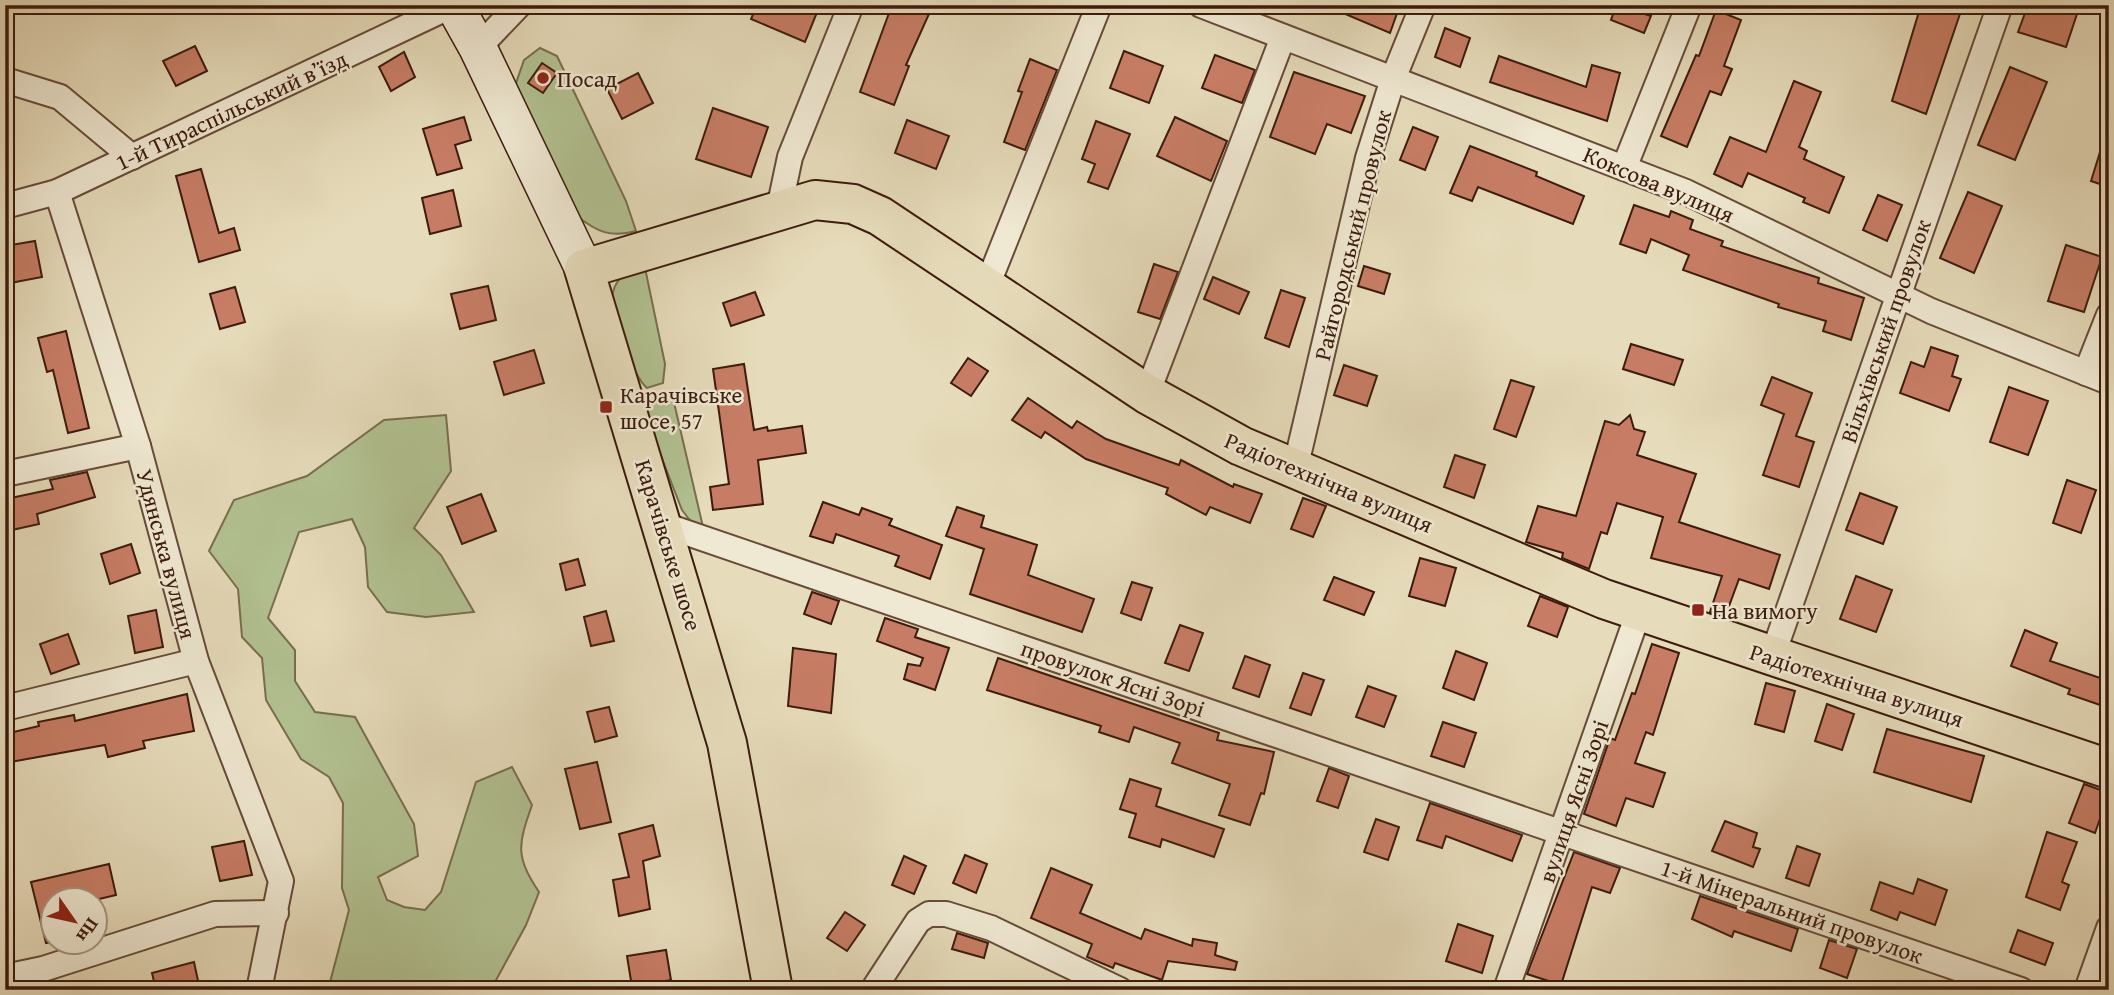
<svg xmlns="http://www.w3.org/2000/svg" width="2114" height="995" viewBox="0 0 2114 995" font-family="'Gentium Book Plus',serif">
  <rect width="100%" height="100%" fill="#e6dbba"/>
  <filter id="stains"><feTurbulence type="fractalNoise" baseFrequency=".00286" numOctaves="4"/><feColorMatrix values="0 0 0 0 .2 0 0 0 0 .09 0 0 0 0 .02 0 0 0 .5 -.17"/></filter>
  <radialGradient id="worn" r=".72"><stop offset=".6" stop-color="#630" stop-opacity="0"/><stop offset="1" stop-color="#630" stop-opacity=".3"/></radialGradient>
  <g fill="#b2c191" stroke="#786e4f" stroke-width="2">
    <path d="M540,48L557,56L626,201L636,231C611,238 597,232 577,216L515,86L524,60Z"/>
    <path d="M644,263L665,364L663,383L647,388C632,375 608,313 613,292C617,276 630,270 644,263Z"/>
    <path d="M672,394L703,527L692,523L682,510L644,412L650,401Z"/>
    <path d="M446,415L451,471L414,528L441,555L474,612L426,617L387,612L368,587L365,547L352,519L299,532L268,618L295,650V681L315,712L355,717L414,824L418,856L378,877L387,900L404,907L425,910L441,892L476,782L512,767L532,805C518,845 515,856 539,892L526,925L495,982L494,990H438L437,984L409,990H328L349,910L342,888L343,803L329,777L301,759L266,700L262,658L242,637L238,589L209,551L234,500L307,476L384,420Z"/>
  </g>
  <g fill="#c77d65" stroke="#3d1b0d" stroke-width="2">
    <path d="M757,5H820L805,42L751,19Z"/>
    <path d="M892,5H933L906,65L909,66L894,105L860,92Z"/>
    <path d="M1324,5H1400L1390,33Z"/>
    <path d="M1616,5L1651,16L1644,33L1611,20Z"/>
    <path d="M1921,5H1963L1926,114L1892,101Z"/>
    <path d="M2028,5H2080L2066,47L2018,32Z"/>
    <path d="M1716,10L1741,20L1724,66L1732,69L1721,95L1710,91L1687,147L1661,136L1696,55L1699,56Z"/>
    <path d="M1445,28L1470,38L1460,67L1435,57Z"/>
    <path d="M195,46L207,71L176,86L163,61Z"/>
    <path d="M1124,51L1163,66L1149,103L1110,88Z"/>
    <path d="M404,52L415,77L391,91L379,67Z"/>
    <path d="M1215,55L1255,70L1242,103L1202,88Z"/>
    <path d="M1499,56L1586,87L1592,65L1620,73L1607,121L1490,82Z"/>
    <path d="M1030,59L1057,70L1025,150L1004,142L1022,92L1018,91Z"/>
    <path d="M542,63L557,73L543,93L528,83Z"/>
    <path d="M2010,67L2047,82L2015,160L1978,145Z"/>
    <path d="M1294,72L1365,96L1351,133L1327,124L1315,154L1270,137Z"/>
    <path d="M638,73L653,103L622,119L607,89Z"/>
    <path d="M1794,81L1821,92L1799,147L1807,151L1804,159L1844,177L1829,213L1803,202L1805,198L1748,173L1742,187L1714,174L1730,137L1766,152Z"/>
    <path d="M713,108L768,127L751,177L696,159Z"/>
    <path d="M464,117L471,140L455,145L462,168L437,175L423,129Z"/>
    <path d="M1175,117L1227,141L1211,181L1157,156Z"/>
    <path d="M907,120L949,136L936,169L895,153Z"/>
    <path d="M1096,121L1130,134L1108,189L1088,182L1095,164L1082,159Z"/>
    <path d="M1413,127L1438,137L1425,170L1400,160Z"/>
    <path d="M2105,136L2109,137V187L2091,181Z"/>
    <path d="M1470,146L1537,172L1536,176L1584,196L1573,224L1478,187L1472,201L1450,193Z"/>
    <path d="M201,169L219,233L234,228L240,250L199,262L176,176Z"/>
    <path d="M453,190L461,226L430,234L422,198Z"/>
    <path d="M1968,192L2002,206L1974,273L1940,258Z"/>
    <path d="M1878,195L1902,205L1887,241L1863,230Z"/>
    <path d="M1634,205L1669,217L1671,211L1693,220L1690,229L1723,241L1721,246L1819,278L1818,283L1864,298L1851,340L1823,331L1826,321L1778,307L1779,304L1683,270L1689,255L1651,239L1646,253L1620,244Z"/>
    <path d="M35,241L42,277L5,284V246Z"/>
    <path d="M2066,245L2102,257L2084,312L2048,301Z"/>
    <path d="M1154,264L1178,272L1160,319L1138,312Z"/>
    <path d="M1364,266L1390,274L1384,294L1358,286Z"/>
    <path d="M1213,277L1249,292L1239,314L1204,299Z"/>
    <path d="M488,286L496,320L460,329L451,294Z"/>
    <path d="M235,287L245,322L220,329L210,294Z"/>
    <path d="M1281,290L1305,298L1289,347L1265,338Z"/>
    <path d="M755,292L764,315L731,326L723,303Z"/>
    <path d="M66,331L89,428L68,433L53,370L47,372L38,338Z"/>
    <path d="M1631,344L1683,360L1674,385L1623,369Z"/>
    <path d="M1931,347L1958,356L1952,376L1961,379L1949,411L1900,393L1911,362L1924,367Z"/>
    <path d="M534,350L544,383L504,395L494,362Z"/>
    <path d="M968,358L988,371L971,396L951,383Z"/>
    <path d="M744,364L754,430L767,427L768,431L802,426L806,453L758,460L763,504L713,510L710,487L729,484L713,369Z"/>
    <path d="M1344,365L1377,376L1367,406L1334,395Z"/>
    <path d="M1772,377L1812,393L1796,436L1814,442L1799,487L1763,475L1784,414L1761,405Z"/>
    <path d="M1511,380L1534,387L1516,437L1494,429Z"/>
    <path d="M2009,387L2048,401L2028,455L1990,442Z"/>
    <path d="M1028,398L1072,428L1077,421L1106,439L1179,465L1181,460L1233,487L1234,484L1262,494L1250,523L1210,507L1206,515L1166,494L1168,488L1086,459L1045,432L1041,438L1012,420Z"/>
    <path d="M1630,415L1634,429L1645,432L1637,455L1696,474L1679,522L1780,555L1769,589L1739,579L1725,617L1710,612L1722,576L1651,558L1663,517L1617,503L1607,534L1601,532L1589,569L1562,558L1563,553L1526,542L1538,506L1576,516L1605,421L1619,425Z"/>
    <path d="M1455,455L1485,465L1474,498L1444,487Z"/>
    <path d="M87,472L95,497L37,514L39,524L12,530L6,499L53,489L50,480Z"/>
    <path d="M2067,480L2096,490L2081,533L2053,523Z"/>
    <path d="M1860,493L1897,507L1883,544L1846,530Z"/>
    <path d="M481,494L496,531L462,544L447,507Z"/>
    <path d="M1303,498L1326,506L1313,537L1291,529Z"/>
    <path d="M823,502L859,515L862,508L892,519L889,525L942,545L930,579L895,566L899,556L836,534L833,543L810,536Z"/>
    <path d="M957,507L984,516L981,527L1037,545L1028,575L1094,599L1082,632L970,594L984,549L946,536Z"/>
    <path d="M131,544L140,573L110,584L101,554Z"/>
    <path d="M1420,558L1456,568L1445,606L1409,596Z"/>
    <path d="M578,559L585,585L566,590L560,564Z"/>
    <path d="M1856,576L1892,590L1876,632L1840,619Z"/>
    <path d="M1334,577L1374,592L1364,615L1324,600Z"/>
    <path d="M1132,582L1152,588L1141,620L1121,613Z"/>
    <path d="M812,592L839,601L831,624L804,614Z"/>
    <path d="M1540,596L1568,607L1557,637L1528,626Z"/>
    <path d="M156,610L163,647L135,653L128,616Z"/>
    <path d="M606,611L614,641L591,646L584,617Z"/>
    <path d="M885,618L918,629L915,637L949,648L935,690L904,679L908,664L920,666L923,658L877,641Z"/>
    <path d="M1180,625L1203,633L1189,671L1165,663Z"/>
    <path d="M2025,630L2057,643L2050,661L2109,681V708L2068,694L2070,689L2011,666Z"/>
    <path d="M68,634L79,664L51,674L40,644Z"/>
    <path d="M1652,644L1679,653L1653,735L1646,732L1635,763L1665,773L1653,807L1626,798L1616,826L1584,814L1610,738L1615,740L1632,693L1635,694Z"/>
    <path d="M793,648L836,654L831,713L788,706Z"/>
    <path d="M1456,651L1487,663L1474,700L1443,688Z"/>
    <path d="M1245,656L1270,665L1259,697L1233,688Z"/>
    <path d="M998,658L1219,733L1217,740L1274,752L1264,794L1261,793L1250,825L1219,815L1230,784L1172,763L1180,743L1134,727L1129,742L1099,732L1101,726L987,690Z"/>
    <path d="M1303,673L1324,680L1311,715L1290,708Z"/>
    <path d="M1766,683L1795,691L1784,732L1755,724Z"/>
    <path d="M1368,686L1396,696L1384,727L1356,717Z"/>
    <path d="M187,694L194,731L143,741L145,748L108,757L105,745L5,763V734L39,726L38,722L74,715L75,721Z"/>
    <path d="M1827,704L1854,714L1842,750L1815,741Z"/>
    <path d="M609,707L617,736L595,742L587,712Z"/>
    <path d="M1443,722L1476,733L1464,767L1431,756Z"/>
    <path d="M1887,729L1984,756L1971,802L1874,772Z"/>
    <path d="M597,762L611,822L580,829L565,769Z"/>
    <path d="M1329,768L1349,776L1338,808L1317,801Z"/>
    <path d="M1130,779L1161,789L1156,806L1224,829L1214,857L1162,839L1160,847L1129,837L1136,814L1120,809Z"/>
    <path d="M2084,784L2109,793L2095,833L2069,823Z"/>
    <path d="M1430,803L1522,835L1512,861L1446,836L1442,848L1417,840Z"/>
    <path d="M1376,819L1399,827L1388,860L1364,852Z"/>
    <path d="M1725,821L1757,833L1753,847L1760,849L1753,867L1712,851Z"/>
    <path d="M653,825L660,856L643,861L650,909L619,916L613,880L629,877L619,834Z"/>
    <path d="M2047,832L2077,842L2062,882L2069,885L2060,910L2026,897Z"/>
    <path d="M244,841L252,875L220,881L212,847Z"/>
    <path d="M1797,846L1820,854L1809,886L1786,878Z"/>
    <path d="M1574,852L1620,868L1610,893L1592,887L1561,985L1527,974Z"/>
    <path d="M965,855L987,864L976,893L953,883Z"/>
    <path d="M904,856L926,866L914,894L892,885Z"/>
    <path d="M109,864L116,895L95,900H52V942L46,943L31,882Z"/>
    <path d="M1051,868L1092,885L1080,913L1141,939L1145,929L1192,946L1193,939L1217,943L1215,955L1237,962L1235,970L1168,961L1162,980L1115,963L1113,968L1087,957L1092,944L1031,918Z"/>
    <path d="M1918,879L1947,890L1935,925L1900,912L1897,920L1871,910L1880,882L1913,894Z"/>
    <path d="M1700,896L1798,929L1791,951L1734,931L1732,937L1692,919Z"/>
    <path d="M845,912L865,925L847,951L827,938Z"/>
    <path d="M1458,924L1493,936L1482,973L1446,961Z"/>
    <path d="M2018,930L2053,943L2045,965L2010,952Z"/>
    <path d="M957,933L988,943L984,958L952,949Z"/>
    <path d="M1829,940L1857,949L1847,978L1820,968Z"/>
    <path d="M666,950L671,980L632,987L627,956Z"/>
    <path d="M194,962L200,990H156L152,973Z"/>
  </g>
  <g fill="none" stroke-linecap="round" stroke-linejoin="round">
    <g stroke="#674b38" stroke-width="28">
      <g id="street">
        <path d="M1201,5L1686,192L1931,311L2109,382"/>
        <path d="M478,48L519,5"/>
        <path d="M5,80L60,97L132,157"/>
        <path d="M1624,168L1689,5"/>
        <path d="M57,192L138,446L196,661L281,881L259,990"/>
        <path d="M5,206L57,192L453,5"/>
        <path d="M779,209L790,157L851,5"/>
        <path d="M987,286L1099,5"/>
        <path d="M2086,373L2109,315"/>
        <path d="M1147,394L1283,37"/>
        <path d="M1295,469L1368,158L1393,79L1423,5"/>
        <path d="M5,474L138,446"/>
        <path d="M664,525L2021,990"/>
        <path d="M1772,657L2000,5"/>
        <path d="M5,708L196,661"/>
        <path d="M5,977L43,969L215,914L276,913"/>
        <path d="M873,990L918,921L929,914H946L991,928L1120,990"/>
        <path d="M1506,990L1639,611"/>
        <path d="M2087,990L2109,928"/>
      </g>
    </g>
    <g stroke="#3d1b0d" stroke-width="40">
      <path id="secondary" d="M454,5L478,48L584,269"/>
    </g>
    <g stroke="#3d1b0d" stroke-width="42">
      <path id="primary" d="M773,990L727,743L584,269L815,200L853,204L880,216L1147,394L1241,446L1604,599L2109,769"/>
    </g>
    <use href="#street" stroke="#efe8d2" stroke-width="24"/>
    <use href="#secondary" stroke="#efe8d2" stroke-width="37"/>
    <use href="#primary" stroke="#e6dbba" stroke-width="38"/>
  </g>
  <g fill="#8f2418" stroke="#efe8d2" stroke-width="2.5">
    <circle cx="543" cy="78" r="7"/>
    <rect x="599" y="400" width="14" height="14" rx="3.5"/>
    <rect x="1691" y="603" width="14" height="14" rx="3.5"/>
  </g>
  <g text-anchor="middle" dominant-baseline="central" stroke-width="5" stroke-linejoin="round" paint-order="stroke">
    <g font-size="23" fill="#3d1b0d" stroke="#efe8d2" text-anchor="start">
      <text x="557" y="78">Посад</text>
      <text x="620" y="394">Карачівське<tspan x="620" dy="26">шосе, 57</tspan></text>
      <text x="1712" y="610">На вимогу</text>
    </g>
    <g font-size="23" fill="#3d1b0d" stroke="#efe8d2">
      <text transform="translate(231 110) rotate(-25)">1-й Тираспільський в’їзд</text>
      <text transform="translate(1659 184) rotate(23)">Коксова вулиця</text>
      <text transform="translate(1352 235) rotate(-76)">Райгородський провулок</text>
      <text transform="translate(1885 331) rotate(-71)">Вільхівський провулок</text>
      <text transform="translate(1329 482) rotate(23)">Радіотехнічна вулиця</text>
      <text transform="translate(669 545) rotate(73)">Карачівське шосе</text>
      <text transform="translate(167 554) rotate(75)">Удянська вулиця</text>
      <text transform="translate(1113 678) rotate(19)">провулок Ясні Зорі</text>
      <text transform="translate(1857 685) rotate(18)">Радіотехнічна вулиця</text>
      <text transform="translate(1573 801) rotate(-71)">вулиця Ясні Зорі</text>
      <text transform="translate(1792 911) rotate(19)">1-й Мінеральний провулок</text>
    </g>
  </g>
  <rect width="2114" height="995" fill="none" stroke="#e6dbba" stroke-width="28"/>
  <rect x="7" y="7" width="2100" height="981" fill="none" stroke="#3d1b0d" stroke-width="3.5"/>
  <rect x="14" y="14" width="2086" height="967" fill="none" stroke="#3d1b0d" stroke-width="2"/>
  <g transform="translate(74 921) rotate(124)"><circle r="33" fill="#efe8d2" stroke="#a89683" stroke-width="2"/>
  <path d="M0-5L12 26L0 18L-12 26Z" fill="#8f2418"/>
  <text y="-10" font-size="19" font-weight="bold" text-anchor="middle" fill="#3d1b0d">Пн</text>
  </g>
  <rect width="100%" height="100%" filter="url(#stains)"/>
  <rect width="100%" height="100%" fill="url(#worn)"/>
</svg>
